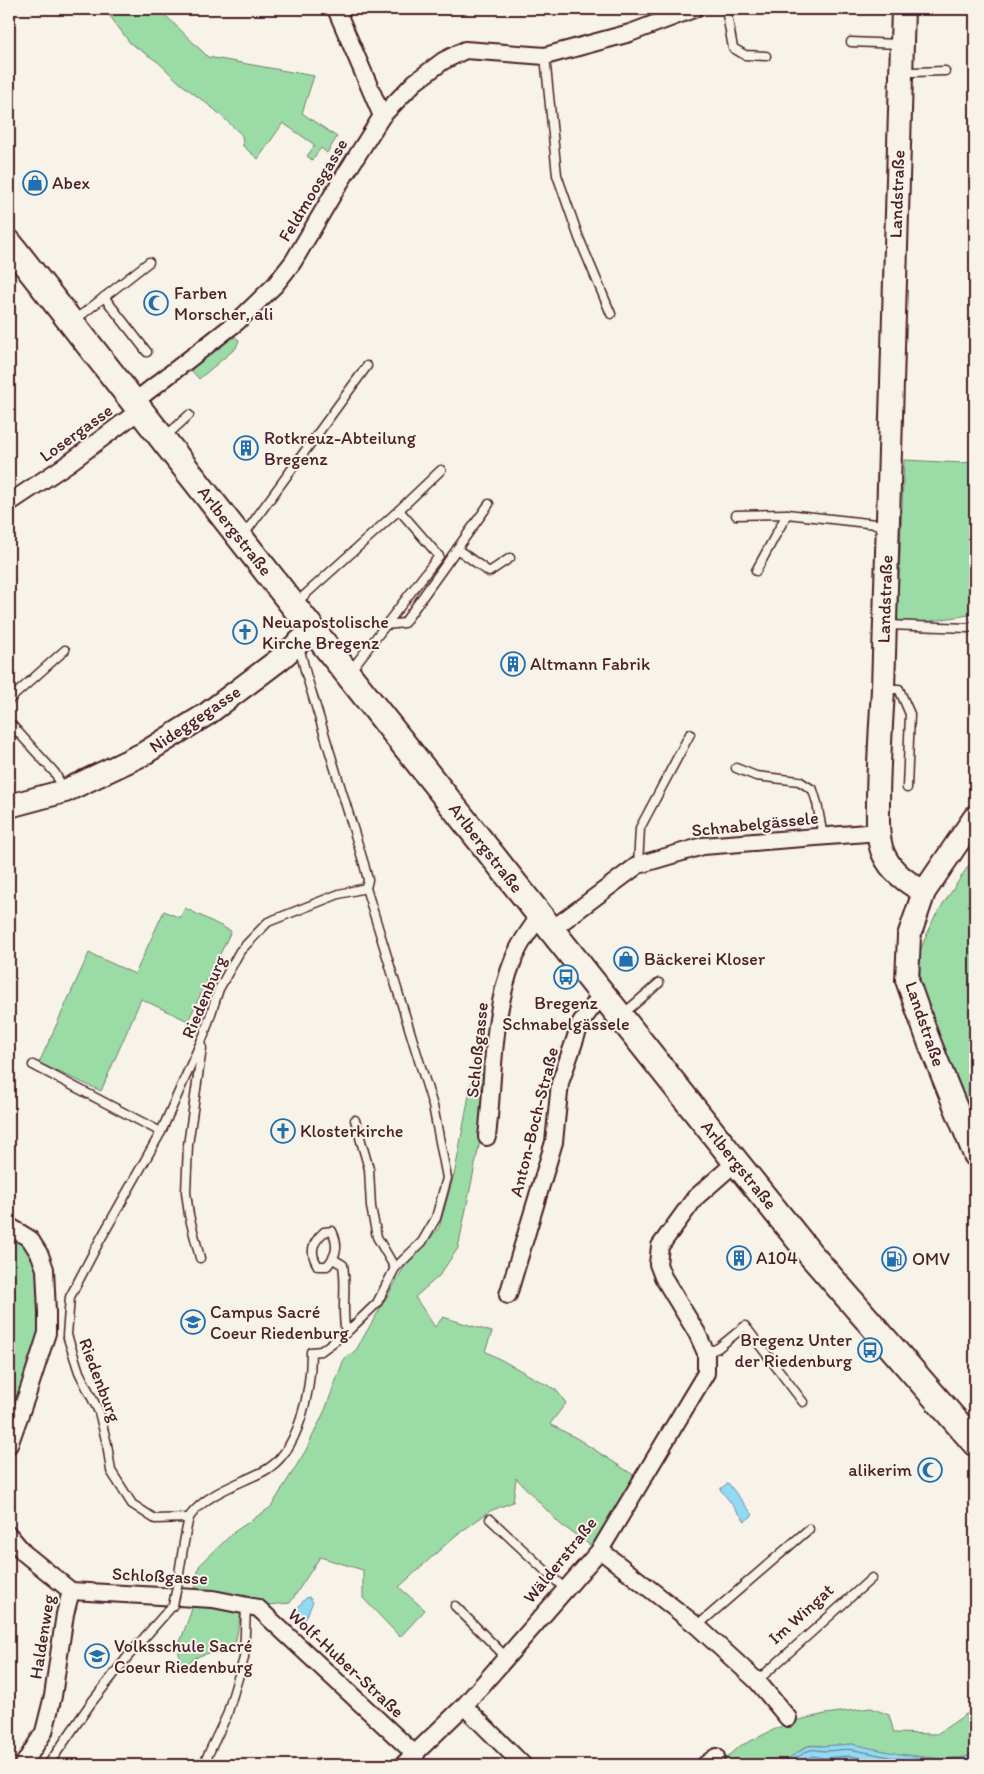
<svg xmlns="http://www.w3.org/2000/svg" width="984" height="1774" viewBox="0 0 984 1774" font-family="Itim,sans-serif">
  <rect width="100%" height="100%" fill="#f7f3e8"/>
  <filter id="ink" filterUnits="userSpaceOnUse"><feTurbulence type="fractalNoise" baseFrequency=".02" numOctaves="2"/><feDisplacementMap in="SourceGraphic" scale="10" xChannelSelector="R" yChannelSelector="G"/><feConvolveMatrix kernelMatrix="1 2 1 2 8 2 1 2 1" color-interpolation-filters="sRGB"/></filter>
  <g filter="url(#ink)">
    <g fill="#9bdca6" stroke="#727e68">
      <path d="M102,9H159L208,57L314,76L302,113L337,137L327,153L321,148L312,160L307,156L315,145L283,123L258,159L243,146L242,135L215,110L180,83L158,62L130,43L107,12Z"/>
      <path d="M235,337L239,340L236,348L199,379L191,370L228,339Z"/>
      <path d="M904,460L963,463L975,461V614L918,623L897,621Z"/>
      <path d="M975,856V1141L921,989L919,953L934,918Z"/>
      <path d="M185,908L231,931L188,1021L141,999L101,1091L39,1063L89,953L135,974L164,911L180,918Z"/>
      <path d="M474,1068L485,1076L482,1131L458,1248L439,1276L415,1297L435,1327L443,1317L492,1332L485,1351L556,1390L566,1403L550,1424L578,1439L635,1476L593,1547L560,1524L516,1478L513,1502L490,1511L455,1536L399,1587L425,1610L400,1637L363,1598V1570L320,1557L290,1603L268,1605L244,1595L235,1645L199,1656L179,1668V1645L191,1612L199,1566L234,1532L271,1507L306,1450L325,1410L344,1359L356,1350L403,1269L439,1228L455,1171Z"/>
      <path d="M9,1230L12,1232L37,1258L43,1331L21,1403L9,1398Z"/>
      <path d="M871,1708L889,1715L894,1733L937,1734L975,1708V1753L967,1757L942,1759L898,1754L852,1744L824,1746L814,1745L807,1746L779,1765H718L738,1747L790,1722L825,1714Z"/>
    </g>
    <g fill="#91daf3" stroke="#758fa3">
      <path d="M728,1483L753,1515L745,1521L720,1489Z"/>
      <path d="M309,1597L313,1602L304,1622L293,1618V1613L306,1598Z"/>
      <path d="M852,1744C880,1750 951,1768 975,1753V1765H779L808,1746H824Z"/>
    </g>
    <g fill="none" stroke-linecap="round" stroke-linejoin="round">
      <g stroke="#666a7b" stroke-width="1">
        <path d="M788,1765C794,1760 802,1753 810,1750C815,1749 821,1751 826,1751C835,1751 844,1748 853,1750C887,1755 942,1773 975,1759"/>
        <path d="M798,1765L812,1756L824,1758L850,1756L896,1765"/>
      </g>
      <g stroke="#4a1f2b" stroke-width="11">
        <g id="lane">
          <path d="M726,9L733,48L745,55L766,56"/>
          <path d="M851,42L899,44"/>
          <path d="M545,56L557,175L579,238L611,314"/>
          <path d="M903,70L913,72L945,71"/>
          <path d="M104,297L147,352"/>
          <path d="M75,320L149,262"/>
          <path d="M165,437L189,415"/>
          <path d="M736,515L787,514L885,525"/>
          <path d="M243,536L367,366"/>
          <path d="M457,549L489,572L510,558"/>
          <path d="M756,571L787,514"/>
          <path d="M297,602L399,510L441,470"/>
          <path d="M386,625L404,623L489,504"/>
          <path d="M888,625L968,628L975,625"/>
          <path d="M351,670L439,556L399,510"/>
          <path d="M884,689H899L910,714L907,788"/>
          <path d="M9,700L65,650"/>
          <path d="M9,722L55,773L64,790"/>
          <path d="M736,768L756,776L799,781L813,790L817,803L823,837"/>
          <path d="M638,865L640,828L690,734"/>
          <path d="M622,1015L659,983"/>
          <path d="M33,1065L161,1132"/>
          <path d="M355,1120L369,1169L371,1207L377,1237L395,1268"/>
          <path d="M332,1231C339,1245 337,1255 327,1266H318C309,1252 312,1243 324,1232Z"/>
          <path d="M200,1258L189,1215L186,1192L188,1145L202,1048"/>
          <path d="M333,1259L343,1265C347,1289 341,1310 346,1333"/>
          <path d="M706,1353L718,1348L745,1326L803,1402"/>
          <path d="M189,1518L155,1519L132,1504L111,1471L107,1444L99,1412L79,1372L67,1335L70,1297L100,1240L161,1132L204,1035L219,989L240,951L268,922L339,894L366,888"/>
          <path d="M490,1519L565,1589"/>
          <path d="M177,1587C179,1575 186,1523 190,1516C207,1493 239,1484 264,1471C300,1452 311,1389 311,1352L321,1351L346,1333L377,1303L395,1268L422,1242L436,1218L447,1178L433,1106L366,888L368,880L364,864L306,674L299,646"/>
          <path d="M455,1606L506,1657"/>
          <path d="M697,1626L809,1529"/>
          <path d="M757,1681L872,1578"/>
          <path d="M206,1759L227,1715L244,1658L246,1606"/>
          <path d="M48,1765L91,1703L129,1655L173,1605"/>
        </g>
      </g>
      <g stroke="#4a1f2b" stroke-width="20">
        <g id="street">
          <path d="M336,9L382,116"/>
          <path d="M134,402L237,322L275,285L293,262L336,189L382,116L415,82L443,61L465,50L545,56L630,33L694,9"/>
          <path d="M9,503L69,463L140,410"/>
          <path d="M551,930L638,865L703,846L879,832"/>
          <path d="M487,1137C494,1078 491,1014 514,958C520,943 530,929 540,916"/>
          <path d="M9,1226L30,1239L40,1255L45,1269L47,1312V1333L28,1392L9,1445"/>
          <path d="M508,1295L554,1142L560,1083L581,1022L602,994"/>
          <path d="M9,1535L24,1553L71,1591L65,1614L53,1696L44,1732L23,1765"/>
          <path d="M600,1550L697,1626L757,1681L788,1718"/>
          <path d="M71,1591L213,1599L258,1608L416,1755"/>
          <path d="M464,1706L523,1765"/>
          <path d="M403,1765L464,1706L600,1550L706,1373V1353L697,1333L663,1277L658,1264L660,1246L695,1198L736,1162"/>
          <path d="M705,1765L716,1757"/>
        </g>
      </g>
      <g stroke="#4a1f2b" stroke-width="26">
        <g id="secondary">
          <path d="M903,9L883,689C881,727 878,766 878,804C878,820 877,838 883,853C891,872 908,883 924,892"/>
          <path d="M9,806L65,791L143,754L207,714L280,659L313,630"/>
          <path d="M975,817L924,892L909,936L907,980L928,1039L975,1155"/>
        </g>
      </g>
      <g stroke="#4a1f2b" stroke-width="29">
        <path id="primary" d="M9,243L293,605L736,1162L811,1255L975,1443"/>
      </g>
      <use href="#lane" stroke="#f7f3e8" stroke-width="8"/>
      <use href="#street" stroke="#f7f3e8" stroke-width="16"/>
      <use href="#secondary" stroke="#f7f3e8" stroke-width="22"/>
      <use href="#primary" stroke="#f7f3e8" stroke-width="25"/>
      <g stroke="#4a1f2b" stroke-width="11" stroke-linecap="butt">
        <path id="lane-bridge" d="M173,1605L177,1587"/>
      </g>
      <use href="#lane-bridge" stroke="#f7f3e8" stroke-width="8"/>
    </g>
  </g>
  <defs>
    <g id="shop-ring" transform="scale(1.25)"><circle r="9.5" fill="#f7f3e8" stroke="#1f6fb2" stroke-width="1.5"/><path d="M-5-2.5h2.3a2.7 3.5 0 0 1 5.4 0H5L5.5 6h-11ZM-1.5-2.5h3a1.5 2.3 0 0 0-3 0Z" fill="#1f6fb2"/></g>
    <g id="mosque-ring" transform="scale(1.25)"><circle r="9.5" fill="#f7f3e8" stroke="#1f6fb2" stroke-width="1.5"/><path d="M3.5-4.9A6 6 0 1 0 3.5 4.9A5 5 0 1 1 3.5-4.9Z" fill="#1f6fb2"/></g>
    <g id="building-ring" transform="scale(1.25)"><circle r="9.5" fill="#f7f3e8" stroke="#1f6fb2" stroke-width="1.5"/><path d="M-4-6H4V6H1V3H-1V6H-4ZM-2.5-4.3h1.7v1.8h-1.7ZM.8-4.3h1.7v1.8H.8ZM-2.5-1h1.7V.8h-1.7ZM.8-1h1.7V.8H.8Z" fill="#1f6fb2"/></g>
    <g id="church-ring" transform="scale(1.25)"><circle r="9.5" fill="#f7f3e8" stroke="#1f6fb2" stroke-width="1.5"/><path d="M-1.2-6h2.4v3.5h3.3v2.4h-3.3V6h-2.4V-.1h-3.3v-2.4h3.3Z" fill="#1f6fb2"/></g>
    <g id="bus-ring" transform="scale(1.25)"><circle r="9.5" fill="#f7f3e8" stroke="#1f6fb2" stroke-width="1.5"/><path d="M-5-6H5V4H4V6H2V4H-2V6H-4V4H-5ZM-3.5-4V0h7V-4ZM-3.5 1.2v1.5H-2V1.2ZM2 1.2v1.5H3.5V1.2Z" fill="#1f6fb2"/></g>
    <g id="fuel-ring" transform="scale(1.25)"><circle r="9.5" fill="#f7f3e8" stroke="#1f6fb2" stroke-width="1.5"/><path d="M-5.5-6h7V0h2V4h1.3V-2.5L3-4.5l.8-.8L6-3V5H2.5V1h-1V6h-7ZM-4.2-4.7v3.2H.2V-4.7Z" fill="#1f6fb2"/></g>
    <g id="school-ring" transform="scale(1.25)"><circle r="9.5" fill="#f7f3e8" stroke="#1f6fb2" stroke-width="1.5"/><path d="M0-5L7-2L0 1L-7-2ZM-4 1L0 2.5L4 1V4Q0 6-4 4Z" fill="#1f6fb2"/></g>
  </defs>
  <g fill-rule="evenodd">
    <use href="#shop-ring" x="35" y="183"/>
    <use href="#mosque-ring" x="156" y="303"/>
    <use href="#building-ring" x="246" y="448"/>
    <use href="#church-ring" x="245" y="632"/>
    <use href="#building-ring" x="513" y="664"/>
    <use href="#shop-ring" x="626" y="959"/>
    <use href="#bus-ring" x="566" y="977"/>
    <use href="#church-ring" x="283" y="1131"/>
    <use href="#building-ring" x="739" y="1258"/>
    <use href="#fuel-ring" x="894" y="1259"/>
    <use href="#school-ring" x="193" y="1322"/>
    <use href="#bus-ring" x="870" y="1350"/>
    <use href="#mosque-ring" x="930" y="1470"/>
    <use href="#school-ring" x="97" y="1656"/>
  </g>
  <g text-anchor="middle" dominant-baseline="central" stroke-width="4" stroke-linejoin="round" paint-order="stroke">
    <g font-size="18" fill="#4a1f2b" stroke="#f7f3e8" text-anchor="start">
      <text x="52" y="183">Abex</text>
      <text x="174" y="293">Farben<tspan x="174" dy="21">Morscher, ali</tspan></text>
      <text x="264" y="438">Rotkreuz-Abteilung<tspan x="264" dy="21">Bregenz</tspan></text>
      <text x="262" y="622">Neuapostolische<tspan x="262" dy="21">Kirche Bregenz</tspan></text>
      <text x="530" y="664">Altmann Fabrik</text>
      <text x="644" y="959">Bäckerei Kloser</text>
      <text x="566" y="1003" text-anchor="middle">Bregenz<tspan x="566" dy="21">Schnabelgässele</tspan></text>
      <text x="300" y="1131">Klosterkirche</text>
      <text x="756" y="1258">A104</text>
      <text x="912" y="1259">OMV</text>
      <text x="210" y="1312">Campus Sacré<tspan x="210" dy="21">Coeur Riedenburg</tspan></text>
      <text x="852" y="1340" text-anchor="end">Bregenz Unter<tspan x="852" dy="21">der Riedenburg</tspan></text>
      <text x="912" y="1470" text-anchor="end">alikerim</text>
      <text x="114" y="1646">Volksschule Sacré<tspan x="114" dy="21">Coeur Riedenburg</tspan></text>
    </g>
    <g font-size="18" fill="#4a1f2b" stroke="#f7f3e8">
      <text transform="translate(313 190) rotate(-59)">Feldmoosgasse</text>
      <text transform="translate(897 194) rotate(-88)">Landstraße</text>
      <text transform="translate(76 433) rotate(-36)">Losergasse</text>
      <text transform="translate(235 531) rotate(52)">Arlbergstraße</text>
      <text transform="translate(885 599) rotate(-88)">Landstraße</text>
      <text transform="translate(195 719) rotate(-34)">Nideggegasse</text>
      <text transform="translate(755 824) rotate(-6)">Schnabelgässele</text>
      <text transform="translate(486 848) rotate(52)">Arlbergstraße</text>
      <text transform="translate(204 997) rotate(-67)">Riedenburg</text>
      <text transform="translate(925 1024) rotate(71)">Landstraße</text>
      <text transform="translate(477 1050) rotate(-84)">Schloßgasse</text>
      <text transform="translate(534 1122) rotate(-76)">Anton-Boch-Straße</text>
      <text transform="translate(739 1165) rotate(51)">Arlbergstraße</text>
      <text transform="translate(100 1380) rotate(69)">Riedenburg</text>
      <text transform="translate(560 1560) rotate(-51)">Wälderstraße</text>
      <text transform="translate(160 1576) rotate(3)">Schloßgasse</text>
      <text transform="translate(801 1614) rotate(-42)">Im Wingat</text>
      <text transform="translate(42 1637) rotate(-81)">Haldenweg</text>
      <text transform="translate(346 1663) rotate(43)">Wolf-Huber-Straße</text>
    </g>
  </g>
  <rect width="984" height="1774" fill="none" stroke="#f7f3e8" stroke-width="30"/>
  <rect x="15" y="15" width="954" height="1744" fill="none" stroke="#4a1f2b" stroke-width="2" filter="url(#ink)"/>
</svg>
